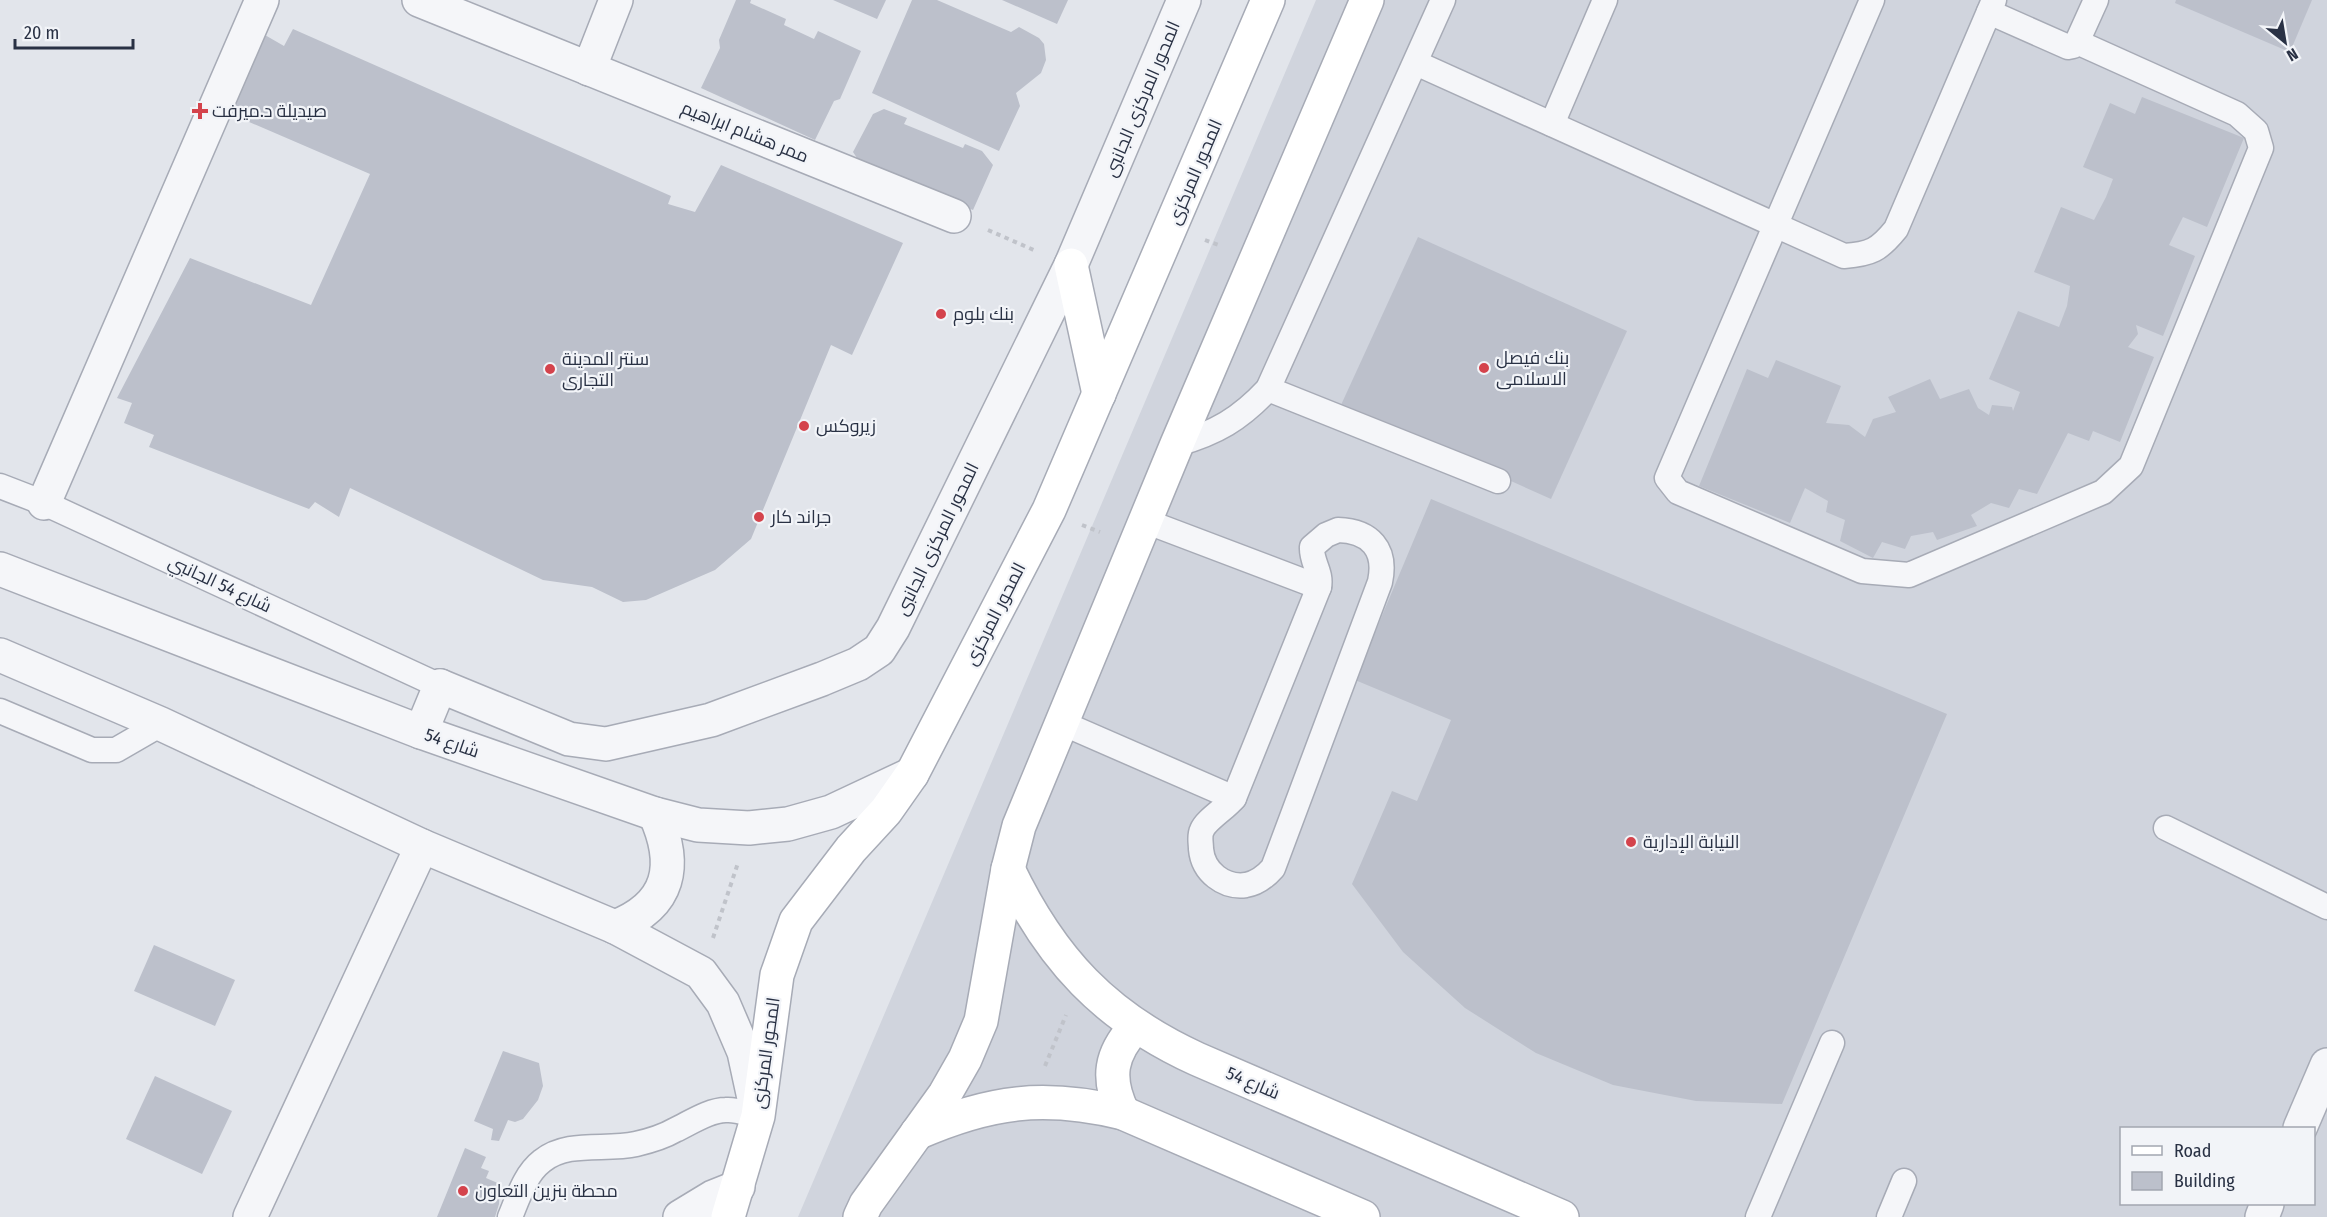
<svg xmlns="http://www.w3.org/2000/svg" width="2327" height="1217" viewBox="0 0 2327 1217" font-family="'Fira Sans Condensed',Cairo,sans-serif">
  <rect width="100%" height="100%" fill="#e2e5eb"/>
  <path fill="#d0d4dd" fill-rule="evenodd" d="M1316,0H2327V1217H798ZM2122,1128H2314V1204H2122Z"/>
  <g fill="#bcc0cb">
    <path d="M736,0H751L750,3L786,19L784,25L814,39L818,31L861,51L840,99L834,101L815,140L701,88L720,48L719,40Z"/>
    <path d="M833,0H886L877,19Z"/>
    <path d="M912,0H937L1011,32L1019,27L1039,38L1044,44L1046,60L1041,73L1016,93L1020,106L999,151L872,93Z"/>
    <path d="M1002,0H1068L1057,24Z"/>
    <path d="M2176,0H2312L2290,52L2175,3Z"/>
    <path d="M293,29L671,196L668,204L695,212L721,165L903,243L852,355L831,345L751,539L715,570L646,600L623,602L592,587L543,580L350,488L339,517L315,502L309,509L149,447L154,435L124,423L132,403L117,398L190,258L311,305L370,174L226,112L258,31L284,46Z"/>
    <path d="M2142,97L2244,138L2207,227L2183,217L2169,245L2195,256L2163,336L2136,325L2138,334L2128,347L2154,357L2120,442L2093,431L2089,441L2068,433L2037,494L2019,489L2009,508L1991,503L1971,515L1977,526L1937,540L1933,532L1911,536L1905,549L1882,542L1873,558L1840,541L1845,520L1826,512L1828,501L1805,488L1790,523L1699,486L1747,369L1768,378L1776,360L1841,386L1826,423L1849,425L1865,437L1873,419L1896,412L1888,397L1930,379L1940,399L1969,389L1978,408L1989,415L1992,405L2012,407L2013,411L2020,392L1989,379L2018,311L2059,327L2067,306L2070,286L2034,272L2061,207L2094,220L2106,197L2113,179L2083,167L2110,103L2135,114Z"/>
    <path d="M884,109L907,118L904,124L963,148L965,144L982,151L993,165L973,210L861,164L853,152L873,114Z"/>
    <path d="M1418,237L1627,331L1551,499L1341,405Z"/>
    <path d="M1431,499L1947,714L1782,1104L1696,1101L1613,1085L1536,1053L1465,1008L1403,952L1352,884L1392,791L1417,801L1451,720L1355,680Z"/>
    <path d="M154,945L235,980L215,1026L134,991Z"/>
    <path d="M503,1051L539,1063L543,1086L538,1100L523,1119L515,1122L508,1120L499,1141L491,1140L493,1129L474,1121Z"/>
    <path d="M155,1076L232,1111L202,1174L126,1139Z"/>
    <path d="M465,1148L486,1157L481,1168L489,1171L486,1178L500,1184L499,1204L495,1217H437Z"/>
  </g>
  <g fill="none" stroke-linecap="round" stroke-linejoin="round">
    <g stroke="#a7abb6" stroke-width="27">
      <g id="service">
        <path d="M1872,0L1667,478L1678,492L1862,571L1909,575L2103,492L2131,466L2261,148L2256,131L2237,114L2077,42"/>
        <path d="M1989,12L2068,47L2073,46L2077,42L2096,0"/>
        <path d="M1416,63L1844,256C1871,254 1879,250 1896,229L1994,0"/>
        <path d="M1552,124L1605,0"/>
        <path d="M1268,389L1498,481"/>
        <path d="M1177,444C1216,433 1240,419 1268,389L1443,0"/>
        <path d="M0,486L44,503L440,686"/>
        <path d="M1145,521L1319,587"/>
        <path d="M1338,530C1370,531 1387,549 1380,582L1273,868C1266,876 1258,883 1246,885C1224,888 1203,872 1201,849C1201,843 1199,836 1202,830C1206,820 1226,808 1234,798L1319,587C1322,572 1311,562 1312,547L1326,535Z"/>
        <path d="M0,711L92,750H116L161,724"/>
        <path d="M1062,723L1234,798"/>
        <path d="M2166,828L2327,907"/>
        <path d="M510,1217C518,1198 525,1174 542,1161C568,1140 605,1151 636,1144C649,1141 663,1137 675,1130C690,1123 709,1110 726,1110C736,1109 748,1114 758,1116"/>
        <path d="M1758,1217L1832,1043"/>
        <path d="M1889,1217L1904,1181"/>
      </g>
    </g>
    <g stroke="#a7abb6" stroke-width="36">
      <g id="minor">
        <path d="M419,0L954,216"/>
        <path d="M589,69L616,0"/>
        <path d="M44,503L262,0"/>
        <path d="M0,569L421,732L655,814L698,825L749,828L788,824L831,812L912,774"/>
        <path d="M0,655L161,724L422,846L615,927L701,973L723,1003L744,1052L757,1112"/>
        <path d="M421,732L440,686"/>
        <path d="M615,927C671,905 678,865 655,814"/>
        <path d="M2300,1128L2327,1065"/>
        <path d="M250,1217L422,846"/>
        <path d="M680,1217L713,1197L738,1187"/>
        <path d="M2262,1217L2267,1204"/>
      </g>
    </g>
    <g stroke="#a7abb6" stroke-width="36">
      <path id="tertiary" d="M440,686L569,739L606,744L711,720L822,679L858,664L879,650L893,628L1071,265L1184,0"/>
    </g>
    <g stroke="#a7abb6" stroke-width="36">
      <g id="secondary">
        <path d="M1071,265L1099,394"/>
        <path d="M1008,869C1051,959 1105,1017 1197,1059L1562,1217"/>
        <path d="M1123,1113C1106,1078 1110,1054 1136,1026"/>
        <path d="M917,1133C990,1101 1044,1094 1123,1113L1363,1217"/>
        <path d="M728,1217L758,1116L777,975L796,921L851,849L886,811L912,774L1049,510L1268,0"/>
        <path d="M860,1217L866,1204L945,1094L965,1059L981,1021L1008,869L1019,826L1177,444L1367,0"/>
      </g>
    </g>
    <g stroke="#c0c3ca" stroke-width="4" stroke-dasharray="4.5 4.5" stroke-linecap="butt">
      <path d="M988,230L1036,251"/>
      <path d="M1205,240L1221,246"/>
      <path d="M1082,525L1100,532"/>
      <path d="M713,938L738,863"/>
      <path d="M1045,1066L1066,1015"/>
    </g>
    <use href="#service" stroke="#f5f6f9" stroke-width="24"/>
    <use href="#minor" stroke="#f5f6f9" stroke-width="33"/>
    <use href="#tertiary" stroke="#f5f6f9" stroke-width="33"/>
    <use href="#secondary" stroke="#fff" stroke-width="33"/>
  </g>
  <g fill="#d4434c" stroke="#f2f4f8" stroke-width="2">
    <path d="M197 102h6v6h6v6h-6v6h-6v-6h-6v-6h6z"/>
    <circle cx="941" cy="314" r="6"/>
    <circle cx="1484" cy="368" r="6"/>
    <circle cx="550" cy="369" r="6"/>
    <circle cx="804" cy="426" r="6"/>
    <circle cx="759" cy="517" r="6"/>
    <circle cx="1631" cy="842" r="6"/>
    <circle cx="463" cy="1191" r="6"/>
  </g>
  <g text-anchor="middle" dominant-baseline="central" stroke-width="4.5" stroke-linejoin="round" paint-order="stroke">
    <g font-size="18" fill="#293144" stroke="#f2f4f8">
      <text transform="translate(1142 99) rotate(-67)">المحور المركزى الجانبى</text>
      <text transform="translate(745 132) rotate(22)">ممر هشام ابراهيم</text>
      <text transform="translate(1195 172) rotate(-67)">المحور المركزى</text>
      <text transform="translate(937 539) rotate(-64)">المحور المركزى الجانبى</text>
      <text transform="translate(220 584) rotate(25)">شارع 54 الجانبي</text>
      <text transform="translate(995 614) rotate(-63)">المحور المركزى</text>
      <text transform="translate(452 743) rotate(19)">شارع 54</text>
      <text transform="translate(766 1053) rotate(-82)">المحور المركزى</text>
      <text transform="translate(1253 1083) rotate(23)">شارع 54</text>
    </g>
    <g font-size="18" fill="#293144" stroke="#f2f4f8" text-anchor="start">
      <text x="212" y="111">صيديلة د.ميرفت</text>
      <text x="953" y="314">بنك بلوم</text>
      <text x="1496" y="358">بنك فيصل<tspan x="1496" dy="21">الاسلامى</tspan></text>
      <text x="562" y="359">سنتر المدينة<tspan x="562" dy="21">التجارى</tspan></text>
      <text x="816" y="426">زيروكس</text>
      <text x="771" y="517">جراند كار</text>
      <text x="1643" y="842">النيابة الإدارية</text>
      <text x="475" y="1191">محطة بنزين التعاون</text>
    </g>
  </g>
  <rect x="2120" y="1127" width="195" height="78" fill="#f2f4f8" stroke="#a2a6b0" stroke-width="1.5"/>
  <rect x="2132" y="1146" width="30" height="9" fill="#ffffff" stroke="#a2a6b0" stroke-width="1.5"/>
  <text x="2174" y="1157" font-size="18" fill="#293144">Road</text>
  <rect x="2132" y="1172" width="30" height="18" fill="#bcc0cb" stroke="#a2a6b0" stroke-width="1.5"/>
  <text x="2174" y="1187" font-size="18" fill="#293144">Building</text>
  <g transform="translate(2285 42) rotate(150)" stroke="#f2f4f8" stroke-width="4.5" paint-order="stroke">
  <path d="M0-4.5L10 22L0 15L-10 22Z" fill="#293144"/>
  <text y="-9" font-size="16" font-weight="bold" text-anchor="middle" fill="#293144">N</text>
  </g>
  <path d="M15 39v9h118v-9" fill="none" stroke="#293144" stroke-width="3"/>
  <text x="24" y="39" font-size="18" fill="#293144" stroke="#f2f4f8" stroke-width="4.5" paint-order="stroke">20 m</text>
</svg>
